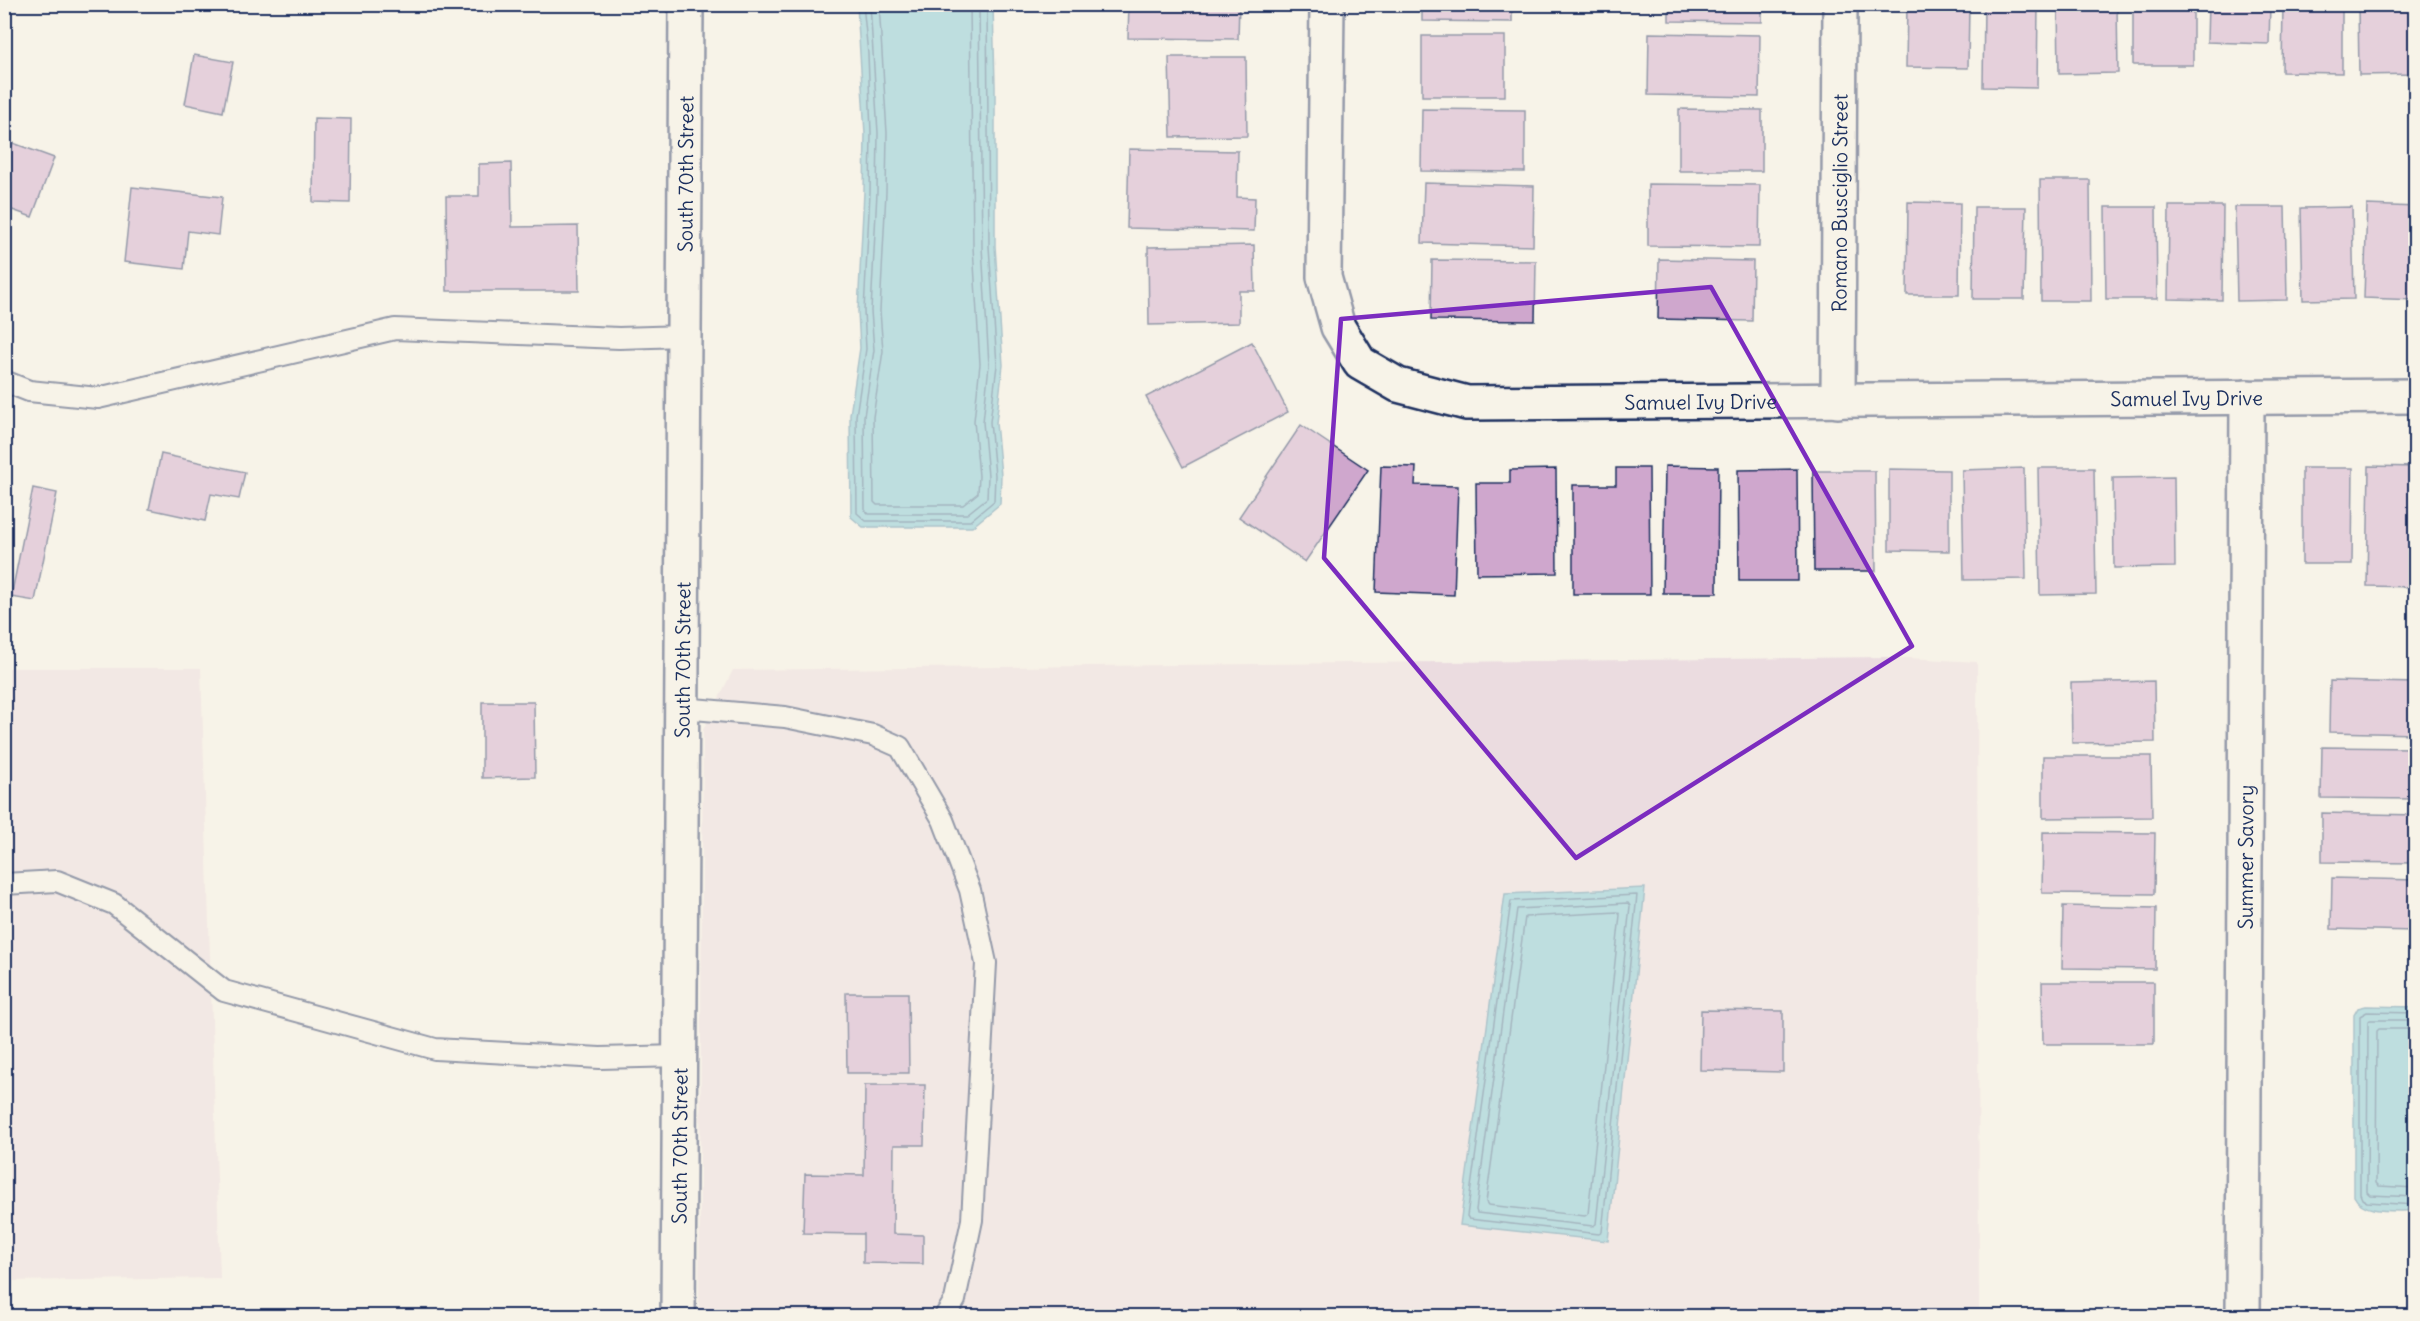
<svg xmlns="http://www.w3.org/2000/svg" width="2420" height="1321" viewBox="0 0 2420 1321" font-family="Delius,sans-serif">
  <rect width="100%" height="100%" fill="#f7f3e8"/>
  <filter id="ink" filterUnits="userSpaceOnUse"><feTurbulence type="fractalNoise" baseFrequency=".0167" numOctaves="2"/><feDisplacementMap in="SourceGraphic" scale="12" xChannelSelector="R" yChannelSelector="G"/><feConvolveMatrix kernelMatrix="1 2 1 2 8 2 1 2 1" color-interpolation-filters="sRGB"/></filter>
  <g filter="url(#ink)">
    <g fill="#ebdce0">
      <path d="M1891,657L1977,662L1979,1316H699L703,730L733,670Z"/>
      <path d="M4,668H201L220,1278L5,1281Z"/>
    </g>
    <g fill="#78c6d6" stroke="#538aa6" stroke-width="1.5">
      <path d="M857,5H993L995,86V246L1003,365L996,423L1001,475L1000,504L972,527H863L851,517L850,415L860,348L858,311L864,192L865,134Z"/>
      <path d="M1645,888L1608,1241L1460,1225L1505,894Z"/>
      <path d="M2366,1006L2415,1007V1211C2396,1210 2363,1215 2354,1196V1015L2358,1008Z"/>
    </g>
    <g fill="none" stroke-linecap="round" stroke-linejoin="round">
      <g stroke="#406b8e" stroke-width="1.5">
        <path d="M863,4L868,54L871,133L870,192L864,311L866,349L856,416L857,513L866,521H970L994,501L995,475L990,422L997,365L989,246L987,4"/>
        <path d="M870,4L878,133L877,192L871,311L874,350L864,416L865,510L869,514H967L987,498L988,476L983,422L989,365L982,247L979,4"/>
        <path d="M879,4L887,133L886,192L880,311L883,351L873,417L874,502L877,505H963L978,493L979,476L974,421L980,364L973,247L970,4"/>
        <path d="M1637,895L1602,1232L1599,1234L1469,1219L1467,1216L1511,901Z"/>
        <path d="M1628,903L1630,906L1596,1224L1593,1226L1477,1213L1476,1210L1517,909Z"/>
        <path d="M1618,912L1620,915L1588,1214L1585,1216L1488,1205L1486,1202L1525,917Z"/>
        <path d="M2416,1013L2367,1012L2360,1016V1194L2362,1199L2367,1202L2416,1205"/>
        <path d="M2416,1020H2370L2368,1022L2367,1192L2370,1195L2416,1197"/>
        <path d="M2416,1029H2379L2377,1031L2376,1183L2379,1186L2416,1188"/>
      </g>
    </g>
    <g fill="#cfa7cd" stroke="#1b2f5e" stroke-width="1.5">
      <path d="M1129,4H1239L1238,39L1128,38Z"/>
      <path d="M1422,4H1512V22L1422,21Z"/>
      <path d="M1669,4H1762V22L1669,21Z"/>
      <path d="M1907,4H1969L1968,68L1906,67Z"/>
      <path d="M1984,4H2038L2037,88L1983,87Z"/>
      <path d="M2058,4H2117L2118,73L2059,74Z"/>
      <rect x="2133" y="4" width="60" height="61"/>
      <path d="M2208,4H2270L2269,44L2207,42Z"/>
      <path d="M2283,4H2342V73L2282,72Z"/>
      <path d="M2358,4H2416V74L2359,75Z"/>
      <path d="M1649,33L1760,35L1759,97L1648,95Z"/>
      <rect x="1422" y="36" width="83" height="60"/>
      <path d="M194,55L233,62L223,112L185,104Z"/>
      <path d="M1169,57H1246L1247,136L1171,137Z"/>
      <path d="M1422,109L1525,110V172L1421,171Z"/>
      <path d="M1679,109L1762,110V171H1679Z"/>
      <path d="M314,118L351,119L350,203L313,202Z"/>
      <path d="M13,143L54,158L32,217L4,207V167Z"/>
      <path d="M1129,149L1238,151L1237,197L1255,198L1254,231L1127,228Z"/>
      <path d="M511,163L512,227L578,226L579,291H447L446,196H479V164Z"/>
      <path d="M2040,180H2090L2091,301H2041Z"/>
      <path d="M1424,183L1534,186L1533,246L1422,243Z"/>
      <path d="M1648,184L1760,185L1759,247L1648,246Z"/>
      <path d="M132,187L222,197L218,235L188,231L184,269L124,262Z"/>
      <path d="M1908,202L1960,203L1959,295H1907Z"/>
      <path d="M2367,205L2416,207V300L2364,298Z"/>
      <path d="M2169,206H2223L2222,300L2168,299Z"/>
      <path d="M1974,207H2026L2024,299H1973Z"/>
      <path d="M2105,207H2156L2157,299H2106Z"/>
      <path d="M2235,207H2285L2287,300L2237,301Z"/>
      <path d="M2352,207L2354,299L2303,300L2301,208Z"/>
      <path d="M1254,245L1255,291H1239V323L1149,325L1148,247Z"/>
      <path d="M1659,259L1753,261L1752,321L1658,319Z"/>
      <path d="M1432,260L1536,261L1535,321L1431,320Z"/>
      <path d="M1252,342L1288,412L1183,467L1146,397Z"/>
      <path d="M1301,425L1368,470L1305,562L1239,517Z"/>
      <path d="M161,454L245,472L239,499L211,494L205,521L149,509Z"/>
      <path d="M1381,466L1416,467L1415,485L1458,486L1454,595L1376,592Z"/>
      <path d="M1665,466L1718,467L1717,593H1663Z"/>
      <path d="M2369,466L2416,467V587L2367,586Z"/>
      <path d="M1616,468H1649L1650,594H1573V485H1616Z"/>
      <path d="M2024,468L2026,579L1964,580L1962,470Z"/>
      <path d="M2038,468H2094L2096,594L2040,595Z"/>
      <path d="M2302,468H2353L2352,564H2302Z"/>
      <path d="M1556,469L1557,573L1477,574L1476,483H1510V470Z"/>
      <path d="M1797,469L1798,581H1739L1738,470Z"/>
      <path d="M1889,469L1949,470V551L1889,550Z"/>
      <path d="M1813,471H1875L1876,571H1814Z"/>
      <path d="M2174,477L2175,567L2114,568L2113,478Z"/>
      <path d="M33,488L57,493L35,601L11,597Z"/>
      <path d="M2154,681L2155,742L2072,743L2071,683Z"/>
      <path d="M2330,681L2416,683V734L2329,732Z"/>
      <path d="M482,702H534L535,777L482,778Z"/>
      <path d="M2322,747L2416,748V799L2321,798Z"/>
      <path d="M2043,756H2151L2152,817L2043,818Z"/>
      <path d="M2322,813L2416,815V863L2322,862Z"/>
      <path d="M2043,832L2155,833L2154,894L2042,893Z"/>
      <path d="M2332,878L2416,880L2415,931L2331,929Z"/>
      <path d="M2063,906L2156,908L2155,969L2062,968Z"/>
      <path d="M2042,982H2154V1044H2043Z"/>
      <path d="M846,993H908L909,1073H847Z"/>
      <path d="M1701,1010L1783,1011V1072L1700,1070Z"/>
      <path d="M865,1085H925L924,1145H894L893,1234L923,1235V1264L863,1263V1234L803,1233L805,1174L864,1175Z"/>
    </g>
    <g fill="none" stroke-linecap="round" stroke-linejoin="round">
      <g stroke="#1b2f5e" stroke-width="24">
        <g id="service">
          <path d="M4,381L29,391L98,398L395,329L619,338L684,336"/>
          <path d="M682,708L785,717L873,735L900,747L943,820L970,890L986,963L972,1220L955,1300L945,1316"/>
          <path d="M4,884L57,881L114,904L224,991L435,1049L600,1058L680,1056"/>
        </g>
      </g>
      <g stroke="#1b2f5e" stroke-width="38">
        <g id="minor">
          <path id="s1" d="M1327,4L1324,277L1338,327L1360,363L1398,385L1467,403L2416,396"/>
          <path id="s2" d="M1838,401L1840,4"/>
          <path id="s3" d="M678,1316L686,4"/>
          <path id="s4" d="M2243,1316L2247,397"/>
        </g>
      </g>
      <use href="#service" stroke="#f7f3e8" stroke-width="20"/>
      <use href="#minor" stroke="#f7f3e8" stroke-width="33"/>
    </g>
  </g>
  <path d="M0 0H2420V1321H0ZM1711,287L1912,646L1576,858L1324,558L1341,319Z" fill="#f7f3e8" fill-opacity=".55" fill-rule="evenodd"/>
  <path fill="none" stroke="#7b2cbf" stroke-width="4.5" stroke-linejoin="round" d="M1711,287L1912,646L1576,858L1324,558L1341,319Z"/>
  <g text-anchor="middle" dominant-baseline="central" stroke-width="6" stroke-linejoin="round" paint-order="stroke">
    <g font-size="20" fill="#1b2f5e" stroke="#f7f3e8">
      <text stroke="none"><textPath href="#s3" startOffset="1142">South 70th Street</textPath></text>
      <text stroke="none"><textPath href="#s2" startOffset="198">Romano Busciglio Street</textPath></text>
      <text stroke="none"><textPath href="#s1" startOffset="1202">Samuel Ivy Drive</textPath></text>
      <text stroke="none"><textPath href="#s1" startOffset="716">Samuel Ivy Drive</textPath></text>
      <text stroke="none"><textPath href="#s3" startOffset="656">South 70th Street</textPath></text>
      <text stroke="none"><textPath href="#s4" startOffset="459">Summer Savory</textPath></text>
      <text stroke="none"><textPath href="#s3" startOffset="170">South 70th Street</textPath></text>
    </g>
  </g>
  <rect width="2420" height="1321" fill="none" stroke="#f7f3e8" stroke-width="24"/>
  <rect x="12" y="12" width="2396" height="1297" fill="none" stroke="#1b2f5e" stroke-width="2" filter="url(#ink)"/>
</svg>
